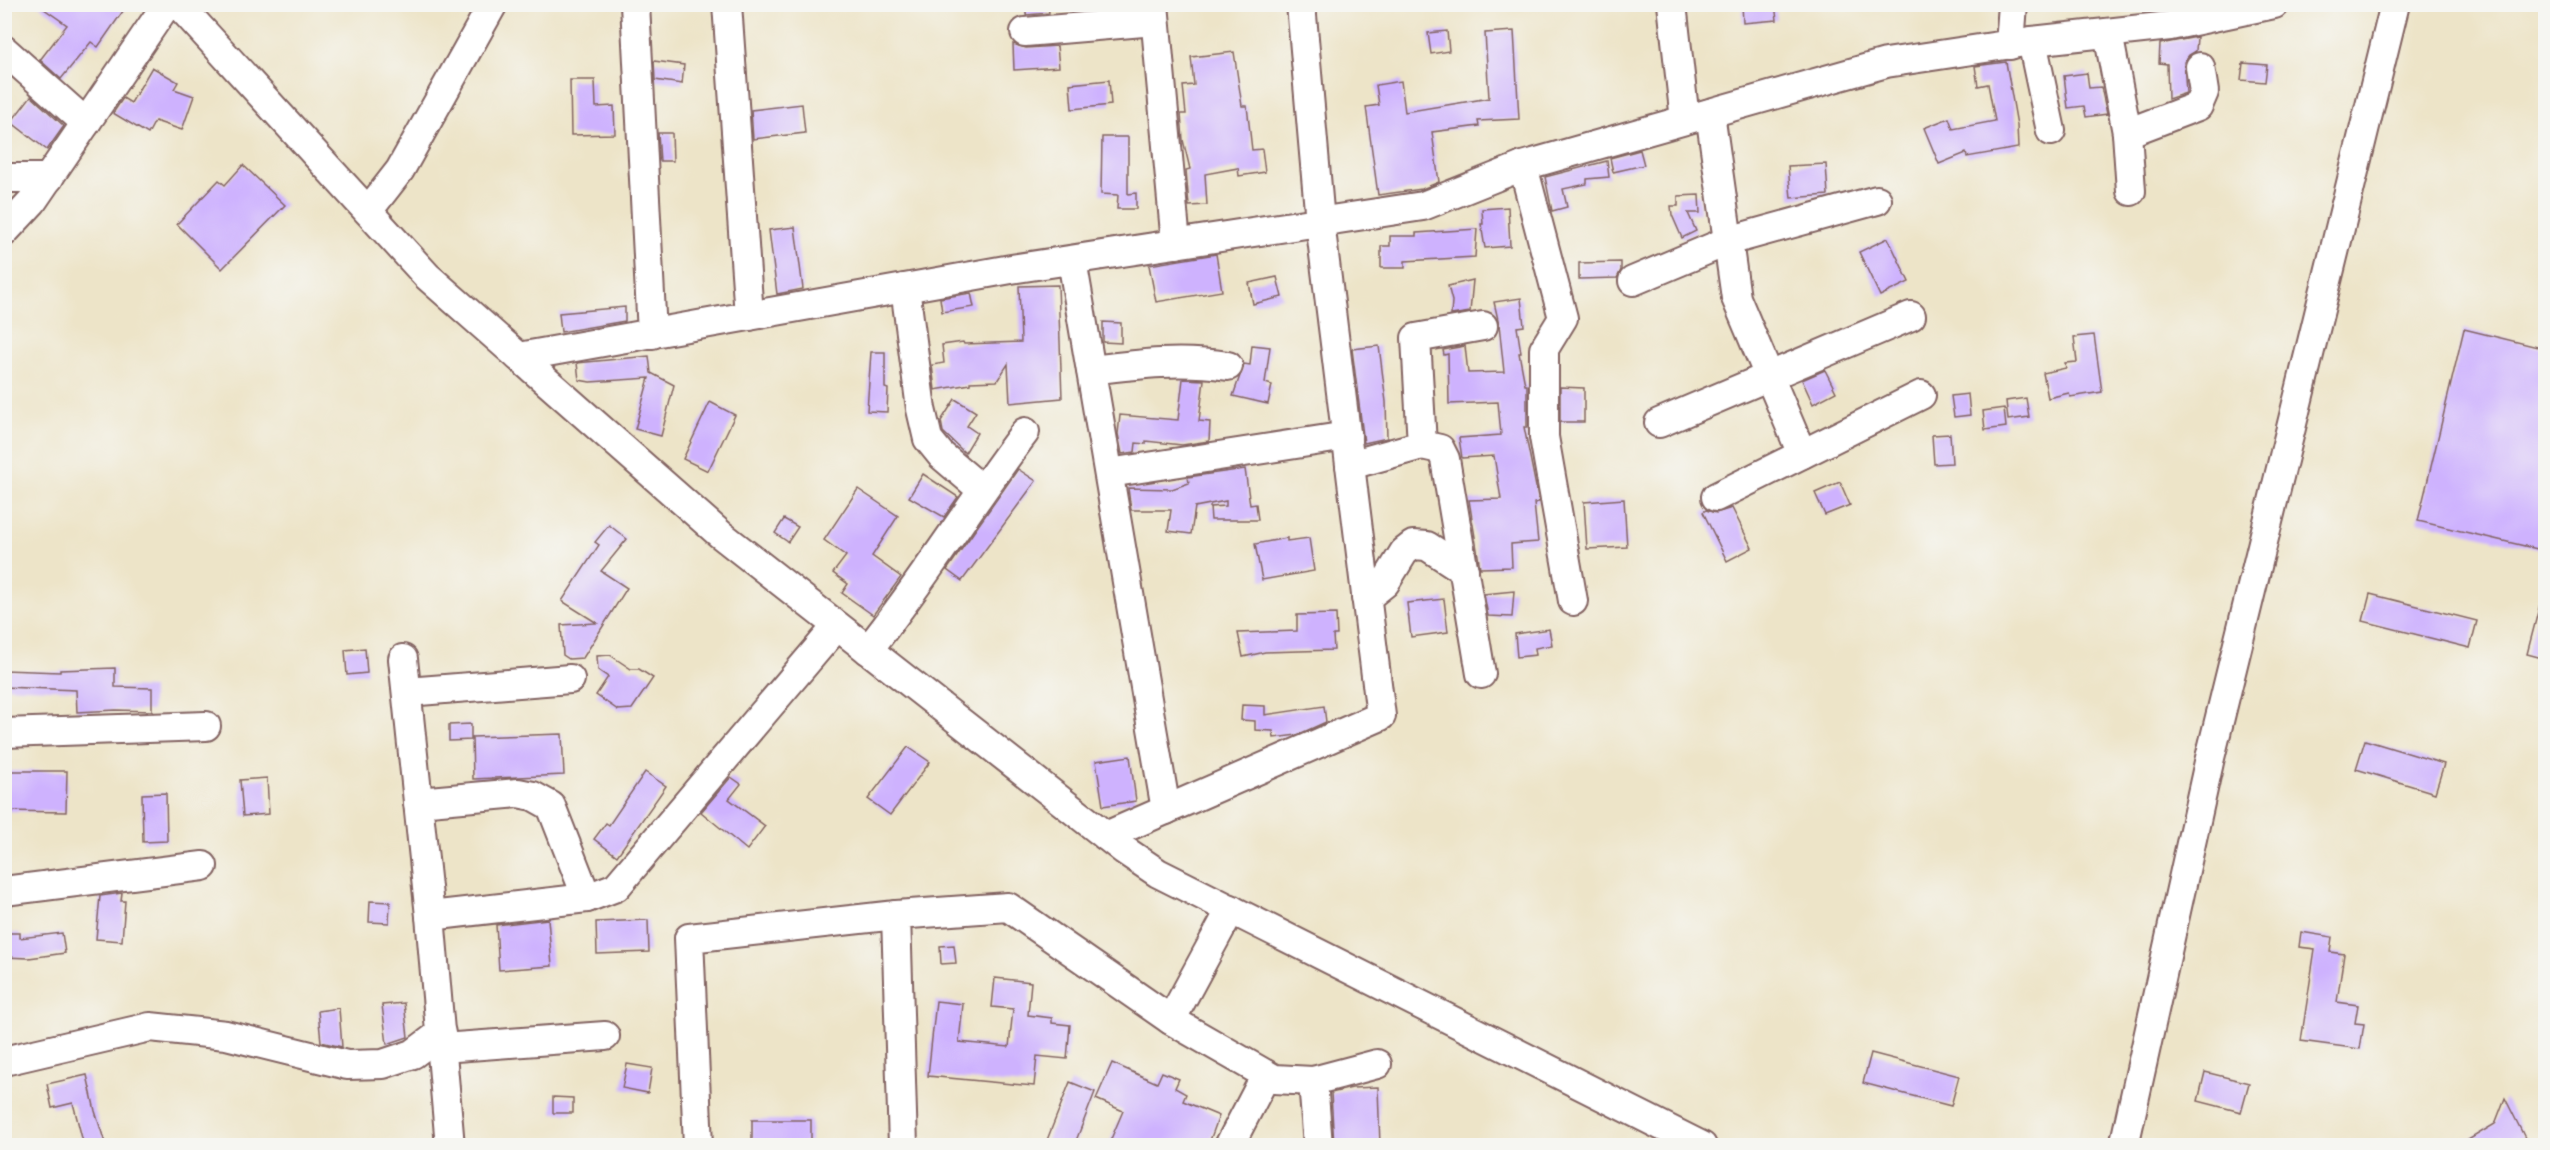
<svg xmlns="http://www.w3.org/2000/svg" width="2550" height="1150" viewBox="0 0 2550 1150" font-family="'Balsamiq Sans',sans-serif">
  <rect width="100%" height="100%" fill="#f6f6f2"/>
  <filter id="ink" filterUnits="userSpaceOnUse"><feTurbulence type="fractalNoise" baseFrequency=".0167" numOctaves="2"/><feDisplacementMap in="SourceGraphic" scale="12" xChannelSelector="R" yChannelSelector="G"/><feConvolveMatrix kernelMatrix="1 2 1 2 8 2 1 2 1" color-interpolation-filters="sRGB"/></filter>
  <filter id="wash" filterUnits="userSpaceOnUse"><feTurbulence type="fractalNoise" baseFrequency=".008" numOctaves="4" result="noise"/><feDisplacementMap in="SourceGraphic" scale="24" xChannelSelector="R" yChannelSelector="G"/><feGaussianBlur stdDeviation="1.35" result="paint"/><feColorMatrix in="noise" values="0 0 0 0 0 0 0 0 0 0 0 0 0 0 0 0 0 1.4 0 .05"/><feComposite in="paint" operator="in"/></filter>
  <g filter="url(#wash)">
    <rect width="100%" height="100%" fill="#ede4c8"/>
    <g id="blocks">
      <g fill="#ceb2fe">
        <path d="M37,4H128L98,47L91,42L61,79L40,60L67,25Z"/>
        <path d="M1026,4H1048L1049,13L1026,15Z"/>
        <path d="M1742,4H1775L1777,20L1743,23Z"/>
        <path d="M1447,31L1449,51L1431,54L1428,33Z"/>
        <path d="M1514,31L1519,119L1478,121L1479,126L1432,132L1439,182L1422,189L1378,195L1366,107L1379,105L1376,85L1401,81L1405,112L1489,98L1485,33Z"/>
        <path d="M2197,37L2196,51L2189,55L2184,62L2186,93L2168,99L2167,64L2159,63L2160,44Z"/>
        <path d="M1013,44L1026,48L1057,46L1059,67L1014,70Z"/>
        <path d="M1234,52L1242,106H1247L1252,150L1262,149L1265,172L1239,176L1238,168L1205,174L1207,205L1189,206L1186,170L1190,169L1183,140L1181,114H1186L1183,86L1194,85L1191,57Z"/>
        <path d="M654,61L684,65L682,84L655,80Z"/>
        <path d="M2006,62L2017,125L2018,148L1967,157L1966,153L1939,164L1924,128L1949,118L1953,129L1995,121L1988,84L1978,86L1975,66Z"/>
        <path d="M2243,63L2267,65L2265,82L2241,80Z"/>
        <path d="M152,67L178,82L174,89L194,96L182,130L155,121L148,134L113,113L123,98L131,103Z"/>
        <path d="M2087,73L2089,88L2101,87L2107,114L2086,117L2084,106L2068,108L2064,76Z"/>
        <path d="M570,80H595L596,107L614,106L615,134L571,135Z"/>
        <path d="M1109,80L1111,105L1072,109L1070,84Z"/>
        <path d="M31,96L64,126L47,150L11,122Z"/>
        <path d="M802,104L805,133L753,139L751,110Z"/>
        <path d="M658,133H672L673,161H660Z"/>
        <path d="M1102,137H1128V194L1136,193V209H1117L1118,195L1101,194Z"/>
        <path d="M1640,150L1644,165L1613,172L1610,158Z"/>
        <path d="M1607,161L1609,177L1587,179V184L1563,189L1567,207L1552,211L1545,177Z"/>
        <path d="M1826,164L1828,195L1791,198L1788,166Z"/>
        <path d="M243,165L285,205L222,269L177,224L219,180L225,185Z"/>
        <path d="M1699,195L1700,213H1688L1696,231L1682,238L1672,215L1671,206H1678V196Z"/>
        <path d="M1508,207L1510,246L1485,248L1481,224H1483L1482,209Z"/>
        <path d="M795,227L803,289L777,294L769,230Z"/>
        <path d="M1477,229L1475,257L1405,261V268H1381V246H1390V236H1416V233Z"/>
        <path d="M1888,238L1909,282L1880,296L1859,252Z"/>
        <path d="M1216,254L1222,291L1156,302L1149,265Z"/>
        <path d="M1621,262V270L1617,278L1579,279V263Z"/>
        <path d="M1277,277L1282,297L1253,304L1249,283Z"/>
        <path d="M1473,280L1470,312L1451,315L1452,301L1448,286Z"/>
        <path d="M1058,285L1062,398L1010,403L1008,364L997,381L970,382V384L935,390L932,365L944,363L942,345L963,342L964,344L1021,342L1019,286Z"/>
        <path d="M971,293L974,307L942,312L940,298Z"/>
        <path d="M1521,298L1524,326L1517,327L1521,353H1519L1525,385H1527V427H1524L1539,502L1534,503L1538,542L1511,544L1512,567L1480,568L1469,500L1501,499L1494,456L1462,458L1459,438L1501,435L1498,402L1449,404L1448,354L1444,355L1443,350L1465,346L1468,373L1504,372L1499,324L1494,302Z"/>
        <path d="M625,307V321L561,332L559,313Z"/>
        <path d="M1103,322L1121,323V343L1103,342Z"/>
        <path d="M2464,329L2546,349V551L2418,521Z"/>
        <path d="M2094,335L2102,392L2070,397L2069,393L2048,398L2043,373L2066,368L2065,363L2077,362L2074,337Z"/>
        <path d="M1252,345L1270,347L1265,383L1272,385L1268,404L1233,396L1244,364L1250,365Z"/>
        <path d="M1379,346L1386,402L1387,438L1364,443L1352,349Z"/>
        <path d="M871,352H885V388L888,389L887,412L867,411Z"/>
        <path d="M649,356L651,373L674,385L661,436L635,429L649,378L590,382L579,380L577,363Z"/>
        <path d="M1825,370L1836,392L1813,404L1802,380Z"/>
        <path d="M1183,379L1204,380L1199,421L1210,422L1209,441L1182,445L1146,441V444L1136,443L1135,452L1122,454L1118,434L1120,415L1178,420Z"/>
        <path d="M1560,387L1584,388V422H1560Z"/>
        <path d="M1968,394L1970,415L1954,417L1951,396Z"/>
        <path d="M2026,398L2029,417L2008,420L2006,401Z"/>
        <path d="M955,399L976,412L967,426L977,433L965,453L943,432L941,421Z"/>
        <path d="M710,402L735,415L708,471L683,459Z"/>
        <path d="M2004,408L2006,427L1985,430L1983,411Z"/>
        <path d="M1950,434L1952,463L1934,464L1932,435Z"/>
        <path d="M1018,469L1036,481L962,581L947,570Z"/>
        <path d="M1245,469L1250,505L1256,504L1258,520H1211L1210,507L1226,506V501L1195,507L1191,534L1168,531L1171,510H1131L1128,488L1172,489L1189,483L1188,477Z"/>
        <path d="M923,474L958,497L944,517L909,497Z"/>
        <path d="M1840,482L1850,505L1825,515L1815,493Z"/>
        <path d="M858,489L898,516L872,556L901,577L873,615L842,593L848,584L833,573L846,556L824,540Z"/>
        <path d="M1624,499L1627,547L1587,549L1584,502Z"/>
        <path d="M1732,508L1752,548L1727,561L1703,512L1706,510L1716,513Z"/>
        <path d="M784,519L798,527L788,542L775,533Z"/>
        <path d="M609,525L627,539L601,571L627,588L583,658L569,659L563,655L561,625L597,623L562,601L599,545L595,542Z"/>
        <path d="M1287,538V541L1309,538L1314,571L1262,580L1255,544Z"/>
        <path d="M1514,591L1512,617L1488,616L1484,594Z"/>
        <path d="M2370,594L2477,621L2470,648L2363,621Z"/>
        <path d="M1444,599L1448,632L1411,637L1407,603Z"/>
        <path d="M2540,604L2546,605V659L2527,654Z"/>
        <path d="M1336,614L1337,635H1333L1334,650L1265,652L1243,657L1238,633L1297,631V615Z"/>
        <path d="M1549,629L1552,645L1535,648L1536,655L1517,657L1515,634Z"/>
        <path d="M365,648L367,673L347,675L345,650Z"/>
        <path d="M610,655L631,669H639L653,678L632,709L618,710L596,695L608,677L598,670L597,656Z"/>
        <path d="M115,668V687L152,688V711L116,710L77,712L76,690L4,687V670L60,672V670Z"/>
        <path d="M1242,705L1265,706V715L1324,706L1326,722L1297,735L1274,738L1273,731L1255,730V721L1241,720Z"/>
        <path d="M471,724V740L449,741V725Z"/>
        <path d="M562,734L564,775L473,779L472,737Z"/>
        <path d="M2365,740L2444,764L2435,793L2356,769Z"/>
        <path d="M908,747L930,762L890,815L868,799Z"/>
        <path d="M1130,756L1136,801L1103,806L1096,761Z"/>
        <path d="M4,771H67L66,812L4,811Z"/>
        <path d="M645,772L666,786L617,856L594,839L606,823L609,825Z"/>
        <path d="M731,777L741,784L729,799L765,826L747,850L701,812Z"/>
        <path d="M267,778L269,814L243,816L240,780Z"/>
        <path d="M166,793L167,841L143,842L142,794Z"/>
        <path d="M122,893L121,901H125L122,941L96,939L100,896Z"/>
        <path d="M370,901L390,902L389,923L369,922Z"/>
        <path d="M548,919L552,966L499,970L496,925Z"/>
        <path d="M648,920L649,952L597,954L596,922Z"/>
        <path d="M2301,932L2332,937L2330,952L2344,954L2337,1002L2358,1005L2355,1023L2364,1024L2360,1049L2301,1041L2315,949L2299,947Z"/>
        <path d="M4,933H20V938L62,933L65,953L29,958L4,957Z"/>
        <path d="M954,945L956,963L941,964L940,946Z"/>
        <path d="M995,978L1031,982L1028,1015L1052,1018V1023L1070,1025L1067,1059L1037,1056L1034,1086L928,1076L936,1001L963,1004L959,1042L1009,1047L1013,1009L992,1007Z"/>
        <path d="M404,1003L408,1037L387,1044L382,1005Z"/>
        <path d="M339,1008L342,1047L321,1042L318,1011Z"/>
        <path d="M1871,1053L1959,1076L1951,1106L1863,1083Z"/>
        <path d="M1112,1063L1157,1083L1162,1072L1179,1079L1175,1088L1186,1094L1183,1101L1219,1116L1208,1146H1108L1123,1111L1096,1099Z"/>
        <path d="M627,1064L652,1068L648,1093L622,1088Z"/>
        <path d="M2205,1072L2249,1083L2241,1112L2198,1101Z"/>
        <path d="M87,1075L95,1111L106,1146H84L73,1103L52,1108L47,1084Z"/>
        <path d="M1070,1082L1095,1092L1074,1146H1061L1047,1140Z"/>
        <path d="M1378,1087L1380,1146H1334L1331,1093L1352,1088Z"/>
        <path d="M553,1097L573,1098V1113H553Z"/>
        <path d="M2505,1098L2529,1146H2458L2495,1124Z"/>
        <path d="M752,1120H811V1142H804V1146H752Z"/>
      </g>
    </g>
  </g>
  <g filter="url(#ink)">
    <use href="#blocks" fill-opacity="0" stroke="#836462" stroke-width="1.5"/>
    <g fill="none" stroke-linecap="round" stroke-linejoin="round">
      <g stroke="#836462" stroke-width="32">
        <g id="minor">
          <path d="M178,4L427,276L720,534L1124,850L1158,873L1702,1146"/>
          <path d="M635,4L652,334"/>
          <path d="M727,4L749,316"/>
          <path d="M1154,4L1176,244"/>
          <path d="M1672,4L1685,120"/>
          <path d="M1025,32L1155,21"/>
          <path d="M2108,33L2127,133L2131,191"/>
          <path d="M2032,41L2051,131"/>
          <path d="M2010,45L2013,4"/>
          <path d="M4,50L86,123"/>
          <path d="M1710,113L1736,298L1802,454"/>
          <path d="M2127,133L2198,106L2204,92L2200,67"/>
          <path d="M1523,166L1563,318L1544,349V437L1573,601"/>
          <path d="M4,178H49"/>
          <path d="M368,211L400,170L493,4"/>
          <path d="M4,232L32,202L167,4"/>
          <path d="M1072,260L1166,810"/>
          <path d="M1633,281L1728,241L1877,200"/>
          <path d="M905,288L921,409L928,439L941,455L981,489"/>
          <path d="M519,357L1011,269L1423,206L1523,166L1886,63L2032,41L2170,26L2274,4"/>
          <path d="M1091,370C1140,364 1179,359 1228,366"/>
          <path d="M1659,423L1911,316"/>
          <path d="M1422,445L1440,449L1445,459L1481,674"/>
          <path d="M1350,465L1422,445L1416,338L1483,326"/>
          <path d="M1109,473L1347,436"/>
          <path d="M1716,497L1921,395"/>
          <path d="M1366,598L1385,583L1404,552L1413,545L1427,546L1464,570"/>
          <path d="M868,650C924,580 971,503 1025,432"/>
          <path d="M403,659L430,916"/>
          <path d="M407,692L570,679"/>
          <path d="M4,733L206,726"/>
          <path d="M418,802L518,793L533,796L551,806L587,898"/>
          <path d="M1106,836L1381,716L1320,222L1301,4"/>
          <path d="M4,891L203,866"/>
          <path d="M1171,1020L1274,1079L1313,1081L1377,1064"/>
          <path d="M442,1048L605,1036"/>
          <path d="M4,1061L150,1027L226,1035L347,1065L383,1064L413,1054L441,1033"/>
          <path d="M1313,1081L1318,1146"/>
          <path d="M450,1146L430,916L587,898L616,887L837,626"/>
          <path d="M698,1146L689,938L896,915"/>
          <path d="M903,1146L896,915L1008,907L1171,1020L1231,909"/>
          <path d="M1229,1146L1266,1075"/>
          <path d="M2124,1146L2209,762L2395,4"/>
        </g>
      </g>
      <use href="#minor" stroke="#fff" stroke-width="28"/>
    </g>
  </g>
  <rect width="2550" height="1150" fill="none" stroke="#f6f6f2" stroke-width="24"/>
</svg>
